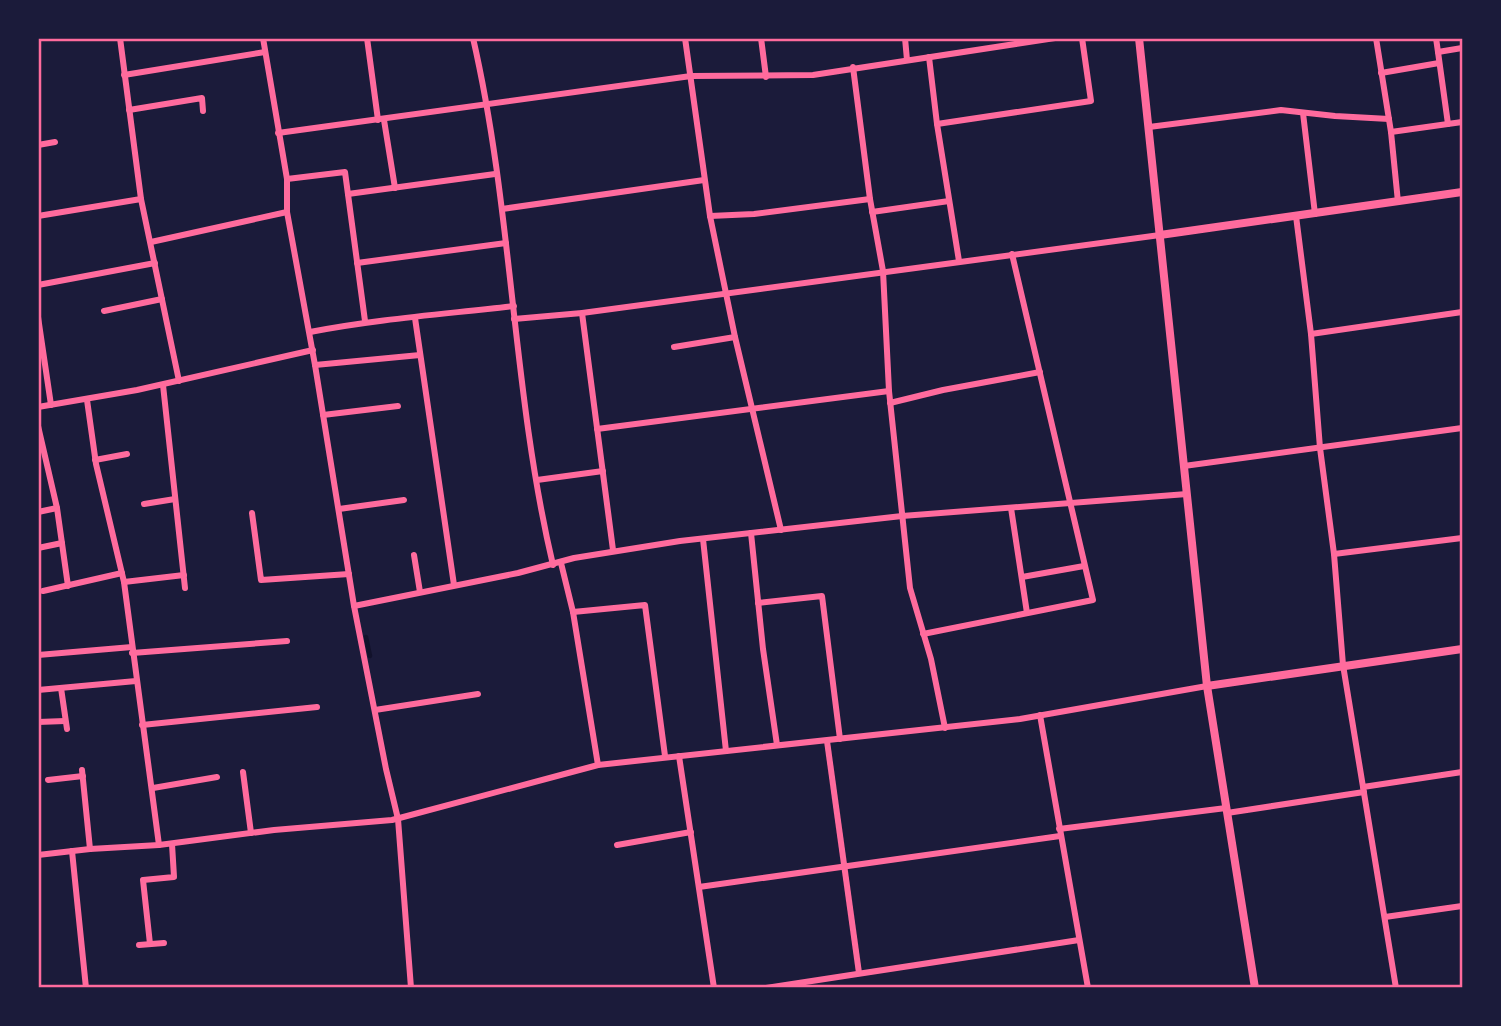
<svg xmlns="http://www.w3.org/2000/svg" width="1501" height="1026" viewBox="0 0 1501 1026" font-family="Figtree,sans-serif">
  <rect width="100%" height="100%" fill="#1b1b3a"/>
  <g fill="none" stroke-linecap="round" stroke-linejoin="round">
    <path stroke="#12122b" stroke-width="4.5" d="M366,637L370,656"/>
    <g stroke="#ff6b9d" stroke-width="6">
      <path d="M120,38L141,199L179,381"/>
      <path d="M263,38L287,179V212L315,365L354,606L386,769L398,819L411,988"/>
      <path d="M367,38L378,120"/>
      <path d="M473,38C513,212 512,392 553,565"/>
      <path d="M685,38L710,216L735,337L781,530"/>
      <path d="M761,38L766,77"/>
      <path d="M905,38L907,60"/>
      <path d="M1376,38L1391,132L1398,202"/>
      <path d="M1436,38L1438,52L1462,48"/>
      <path d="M1438,52L1448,124"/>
      <path d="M929,57L937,124L959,261"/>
      <path d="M853,67L870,199L883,271L889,391L910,588L931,659L945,728"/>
      <path d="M1381,73L1439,63"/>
      <path d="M124,75L265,52"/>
      <path d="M129,110L202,98L203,111"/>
      <path d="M1303,113L1315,214"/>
      <path d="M384,120L395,188"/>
      <path d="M937,124L1091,101L1082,38"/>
      <path d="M1149,127L1281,110L1335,116L1389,119"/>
      <path d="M1391,132L1462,122"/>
      <path d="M278,133L691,76L813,75L1055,38"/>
      <path d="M38,145L55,142"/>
      <path d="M287,179L345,172L365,321"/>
      <path d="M348,194L495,174"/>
      <path d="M502,209L704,180"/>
      <path d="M872,212L949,201"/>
      <path d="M38,216L141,199"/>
      <path d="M710,216L754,214L870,199"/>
      <path d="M1296,216L1311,334L1320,448L1334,554L1343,665L1396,988"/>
      <path d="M151,242L287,212"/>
      <path d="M357,263L506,243"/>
      <path d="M38,285L155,263"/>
      <path d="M104,311L162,299"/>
      <path d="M582,313L613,550"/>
      <path d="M38,317L51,405"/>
      <path d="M415,318L454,585"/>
      <path d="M514,319L582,313L1160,235"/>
      <path d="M310,332C377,319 446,314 514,306"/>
      <path d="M1311,334L1462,312"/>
      <path d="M674,347L735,337"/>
      <path d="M315,365L420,355"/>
      <path d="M163,385L185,588"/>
      <path d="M87,400L96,464L124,582L159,845"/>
      <path d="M890,403L943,390L1040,372"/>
      <path d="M38,407L137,390L313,350"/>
      <path d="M323,415L398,406"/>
      <path d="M38,426L57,508L68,586"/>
      <path d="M597,429L889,391"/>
      <path d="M95,460L127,454"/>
      <path d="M1184,466L1462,428"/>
      <path d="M537,480L603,471"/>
      <path d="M144,504L175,499"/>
      <path d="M1011,508L1027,613"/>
      <path d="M339,509L404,500"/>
      <path d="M38,512L57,508"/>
      <path d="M252,513L261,580L349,574"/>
      <path d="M751,533L763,649L777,745"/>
      <path d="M703,539L726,751"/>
      <path d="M38,548L62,543"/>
      <path d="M1334,554L1462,538"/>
      <path d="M414,555L420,592"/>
      <path d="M561,563L573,612L598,765"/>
      <path d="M1022,577L1084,566"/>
      <path d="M124,582L184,575"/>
      <path d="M43,591L122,573"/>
      <path d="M758,603L822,596L840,739"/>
      <path d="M354,606L518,573L574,558L680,541L902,516L1187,494"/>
      <path d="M573,612L645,605L665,756"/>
      <path d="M923,634L1093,600L1012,254"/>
      <path d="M132,653L287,641"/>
      <path d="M38,655L132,647"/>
      <path d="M61,688L67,729"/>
      <path d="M38,690L136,681"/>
      <path d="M375,710L478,694"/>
      <path d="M1040,715L1088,988"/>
      <path d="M38,722L65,721"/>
      <path d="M142,725L317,707"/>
      <path d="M827,741L859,973"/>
      <path d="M679,756L714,988"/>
      <path d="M82,770L90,849"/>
      <path d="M243,772L251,833"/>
      <path d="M48,780L83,776"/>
      <path d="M1363,787L1462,772"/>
      <path d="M153,788L217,777"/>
      <path d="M1227,813L1364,792"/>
      <path d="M1059,829L1226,808"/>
      <path d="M617,845L691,832"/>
      <path d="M72,851L86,988"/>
      <path d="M38,855L90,849L159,845L274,830L392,820L598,765L1020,719L1207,686"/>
      <path d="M699,887L1060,836"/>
      <path d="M1385,917L1462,906"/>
      <path d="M150,944L143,880L174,877L172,844"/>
      <path d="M139,945L164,943"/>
      <path d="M766,988L1079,940"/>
    </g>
    <g stroke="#ff6b9d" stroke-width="8">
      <path d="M1139,38L1207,686L1255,988"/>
      <path d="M1160,235L1462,192"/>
      <path d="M1207,686L1462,649"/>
    </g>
  </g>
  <rect width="1501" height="1026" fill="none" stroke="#1b1b3a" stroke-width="80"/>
  <rect x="40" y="40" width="1421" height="946" fill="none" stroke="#ff6b9d" stroke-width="2.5"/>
</svg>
